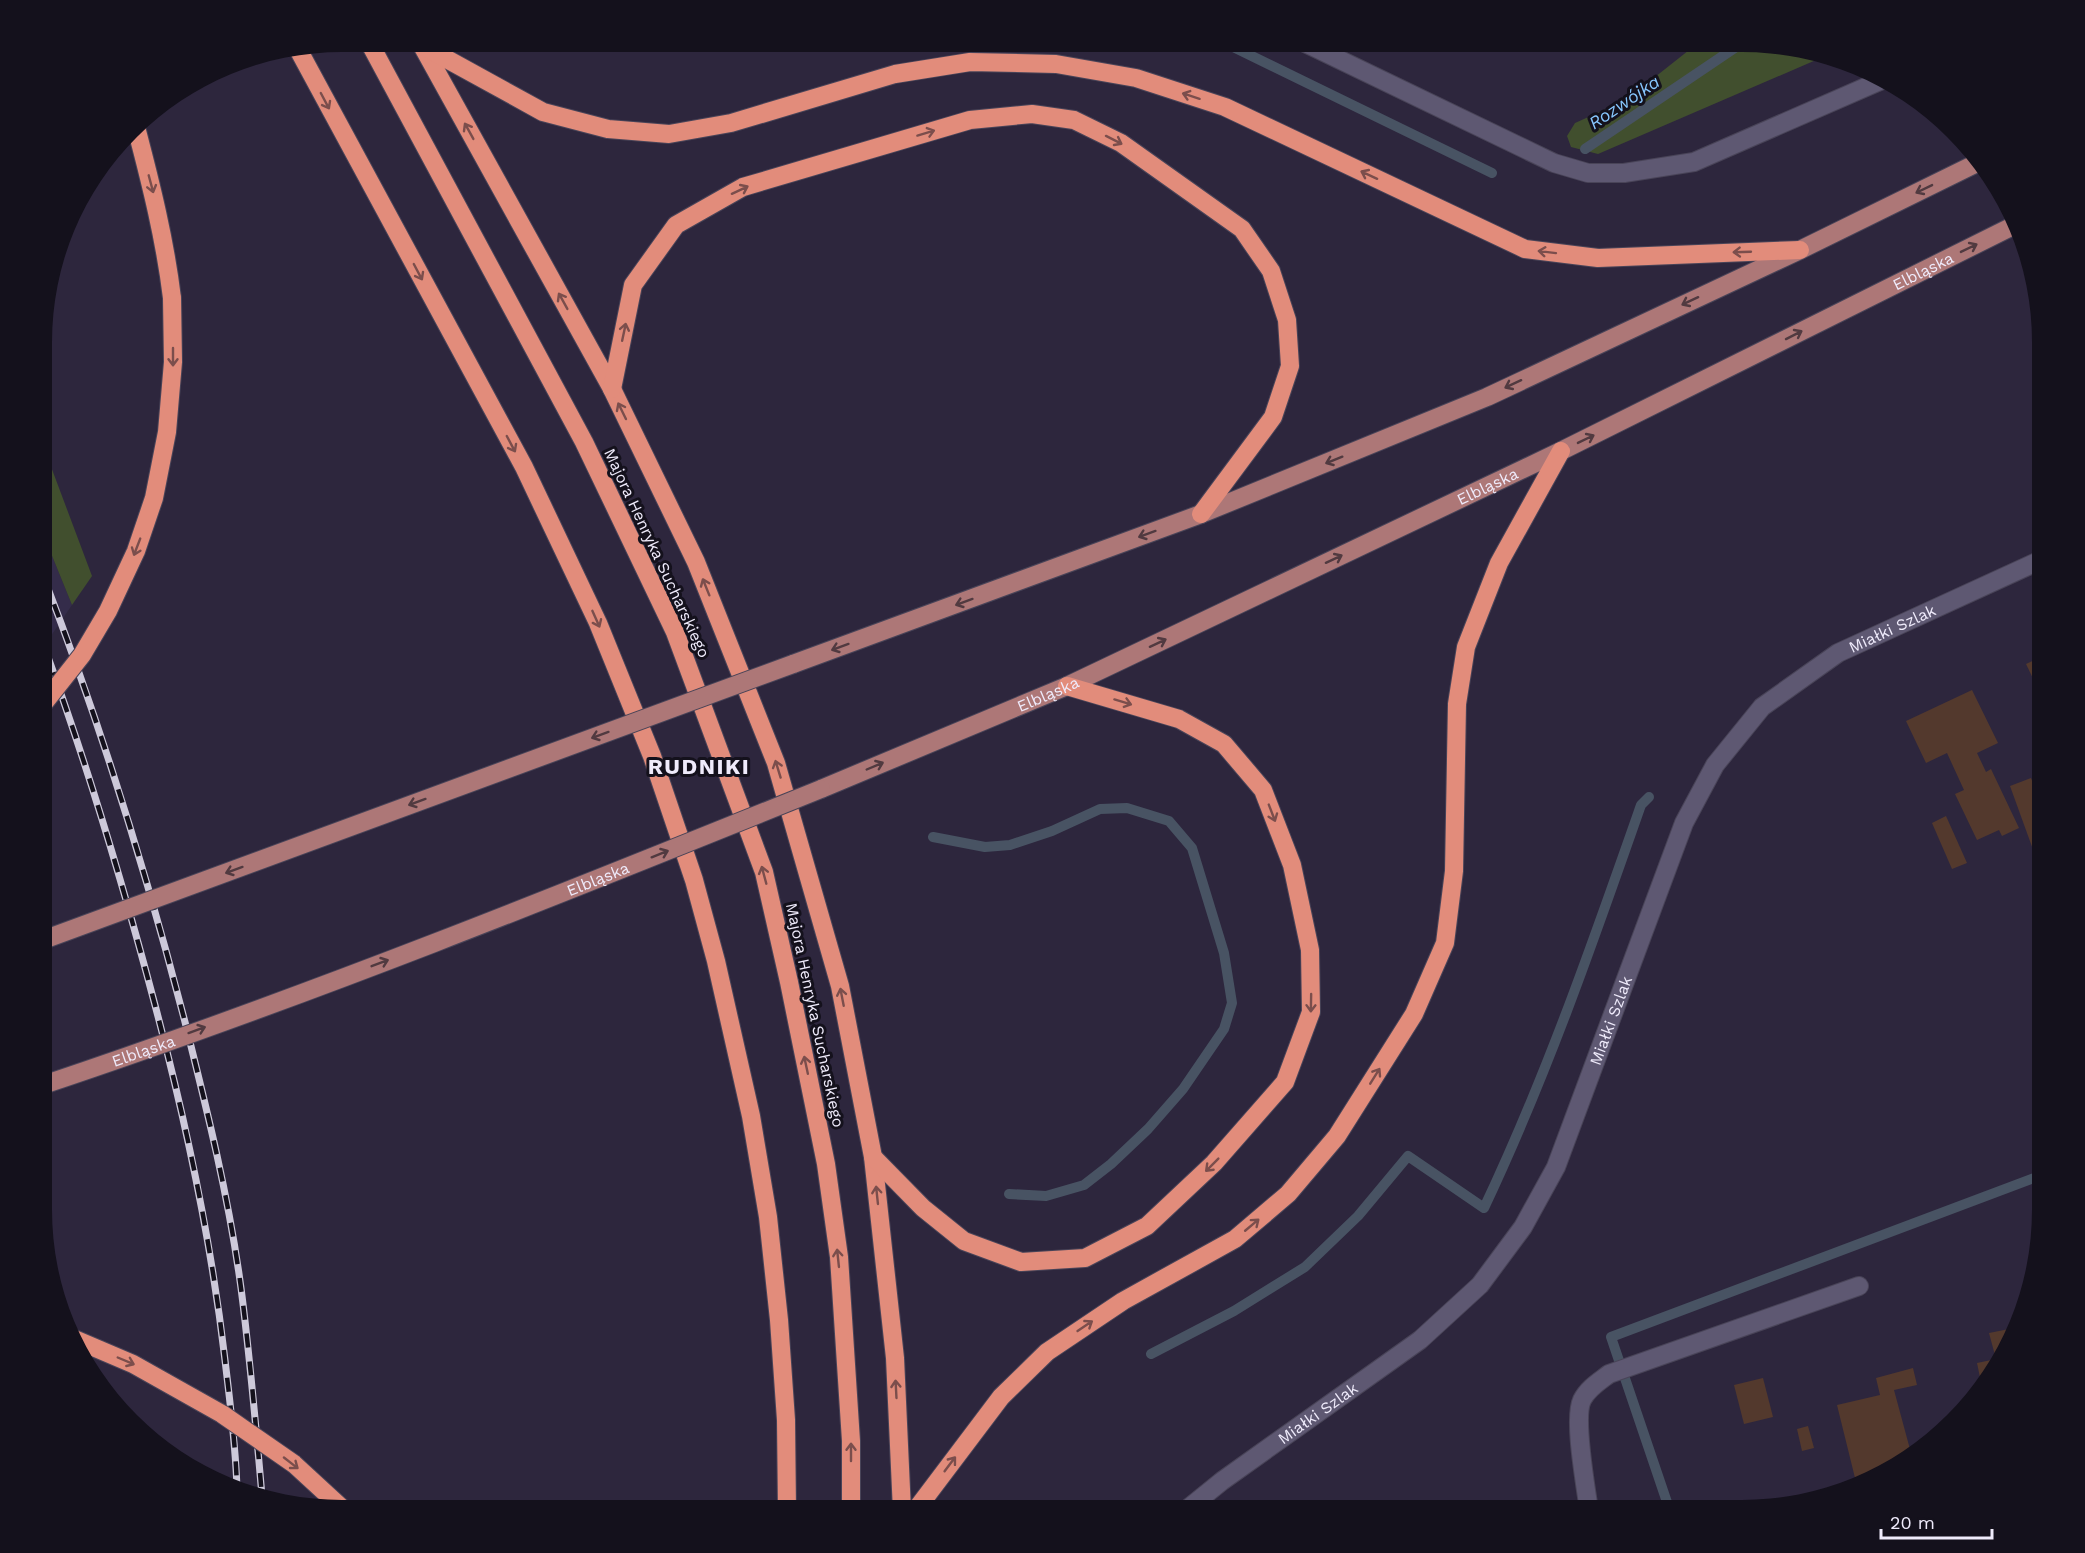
<svg xmlns="http://www.w3.org/2000/svg" width="2085" height="1553" viewBox="0 0 2085 1553" font-family="'Work Sans',sans-serif">
  <rect width="100%" height="100%" fill="#2d263d"/>
  <path fill="#342c4a" d="M44,536L72,605L44,646Z"/>
  <g fill="#414f2e">
    <path d="M1698,43H1762L1823,57L1598,154L1571,147L1567,136L1575,123L1613,106L1655,77Z"/>
    <path d="M44,448L92,576L72,605L44,536Z"/>
  </g>
  <g fill="none" stroke-linecap="round" stroke-linejoin="round">
    <g stroke="#485363" stroke-width="10">
      <path d="M1223,42L1492,173"/>
      <path d="M1585,149L1742,43"/>
      <path d="M933,837L985,847L1010,845L1052,831L1100,809L1127,808L1169,821L1192,848L1224,953L1232,1003L1224,1029L1183,1089L1148,1129L1111,1164L1084,1185L1046,1196L1009,1194"/>
      <path d="M1151,1354L1234,1311L1305,1267L1358,1216L1408,1156L1484,1208C1546,1077 1593,942 1641,805L1649,797"/>
      <path d="M1670,1511L1611,1337L2042,1175"/>
    </g>
  </g>
  <g fill="#53392d">
    <path d="M2043,656V699L2026,664Z"/>
    <path d="M1972,690L1998,743L1977,753L1986,772L1991,769L2019,828L2002,836L1999,830L1977,840L1955,794L1964,790L1947,753L1926,763L1906,721Z"/>
    <path d="M2031,778L2043,809V852L2035,855L2010,786Z"/>
    <path d="M1946,816L1967,863L1952,869L1932,823Z"/>
    <path d="M2014,1328L2015,1334L1982,1387L1977,1363L1996,1359L1989,1333Z"/>
    <path d="M1913,1368L1917,1385L1894,1390L1911,1453L1875,1480L1857,1486L1837,1405L1880,1395L1876,1378Z"/>
    <path d="M1763,1378L1773,1417L1744,1424L1734,1385Z"/>
    <path d="M1808,1426L1814,1448L1802,1451L1797,1429Z"/>
  </g>
  <g fill="none" stroke-linecap="round" stroke-linejoin="round">
    <g stroke="#494458" stroke-width="20">
      <g id="minor">
        <path d="M1303,42L1554,163L1588,173H1624L1694,162L1882,80"/>
        <path id="s1" d="M1185,1511L1222,1481L1420,1340L1480,1285L1523,1227L1556,1167L1684,823L1715,765L1762,707L1838,653L2043,559"/>
        <path d="M1589,1511C1586,1487 1573,1419 1582,1400C1588,1388 1600,1381 1609,1374L1859,1286"/>
      </g>
    </g>
    <g stroke="#494458" stroke-width="20">
      <g id="major">
        <path d="M793,664L1201,514L1487,397L1800,250L1977,163"/>
        <path id="s2" d="M821,789L1067,686L1561,451L2017,224"/>
      </g>
    </g>
    <g stroke="#494458" stroke-width="20">
      <g id="highway">
        <path d="M369,42L584,442L675,632L764,872L789,982L826,1164L839,1257L851,1441V1511"/>
        <path d="M420,42L612,389L696,562L776,763L840,986L873,1157L895,1358L902,1511"/>
        <path d="M423,46L543,112L608,129L669,134L731,123L895,74L970,62L1056,64L1136,78L1225,107L1525,249L1598,258L1800,250"/>
        <path d="M298,49L524,467L598,623L652,756L694,880L716,961L751,1116L768,1217L779,1320L786,1420L787,1511"/>
        <path d="M136,127C151,184 165,240 172,298"/>
        <path d="M612,389L633,285L676,225L743,187L970,120L1032,114L1074,120L1121,143L1242,229L1271,271L1287,320L1290,366L1273,417L1201,514"/>
        <path d="M873,1157L923,1208L964,1241L1021,1262L1085,1258L1147,1226L1214,1163L1285,1082L1311,1012L1310,950L1292,865L1263,790L1224,744L1179,719L1067,686"/>
        <path d="M915,1511L1001,1397L1047,1352L1123,1301L1235,1239L1288,1194L1337,1136L1414,1014L1445,943L1454,871L1457,704L1466,647L1499,563L1561,451"/>
      </g>
    </g>
    <use href="#minor" stroke="#5e5872" stroke-width="18"/>
    <use href="#major" stroke="#ad7777" stroke-width="18"/>
    <use href="#highway" stroke="#e28c7b" stroke-width="18"/>
    <g stroke="#cdc9da" stroke-width="7">
      <g id="rail">
        <path d="M44,578C100,723 146,871 185,1022C207,1110 229,1198 241,1288C250,1357 256,1427 262,1496"/>
        <path d="M44,646C87,764 123,884 155,1005C186,1122 211,1239 225,1360C230,1403 236,1447 237,1490"/>
      </g>
    </g>
    <use href="#rail" stroke="#14111c" stroke-width="4.5" stroke-dasharray="14" stroke-linecap="butt"/>
    <g stroke="#494458" stroke-width="20" stroke-linecap="butt">
      <g id="major-bridge">
        <path d="M43,940L793,664"/>
        <path id="s3" d="M43,1085C306,997 564,893 821,789"/>
      </g>
    </g>
    <g stroke="#494458" stroke-width="20" stroke-linecap="butt">
      <g id="highway-bridge">
        <path d="M44,703L82,655L108,611L136,551L154,498L167,432L173,362L172,298"/>
        <path d="M72,1338L133,1364L222,1414L294,1464L344,1510"/>
      </g>
    </g>
    <use href="#major-bridge" stroke="#ad7777" stroke-width="18"/>
    <use href="#highway-bridge" stroke="#e28c7b" stroke-width="18"/>
  </g>
  <defs><path id="oneway-shaft" d="M-6 0H5M1.5-3L5.5 0L1.5 3" fill="none" stroke-width="1.6" stroke-linecap="round" stroke-linejoin="round" transform="scale(1.5)"/></defs>
  <g stroke="#7b4e4c">
    <use href="#oneway-shaft" transform="translate(1191 96) rotate(-162)"/>
    <use href="#oneway-shaft" transform="translate(325 101) rotate(62)"/>
    <use href="#oneway-shaft" transform="translate(469 131) rotate(-119)"/>
    <use href="#oneway-shaft" transform="translate(926 133) rotate(-17)"/>
    <use href="#oneway-shaft" transform="translate(1114 140) rotate(27)"/>
    <use href="#oneway-shaft" transform="translate(1369 175) rotate(-155)"/>
    <use href="#oneway-shaft" transform="translate(151 184) rotate(75)"/>
    <use href="#oneway-shaft" transform="translate(740 190) rotate(-25)"/>
    <use href="#oneway-shaft" transform="translate(1547 252) rotate(-173)"/>
    <use href="#oneway-shaft" transform="translate(1742 252) rotate(178)"/>
    <use href="#oneway-shaft" transform="translate(418 272) rotate(62)"/>
    <use href="#oneway-shaft" transform="translate(563 301) rotate(-119)"/>
    <use href="#oneway-shaft" transform="translate(624 332) rotate(-78)"/>
    <use href="#oneway-shaft" transform="translate(173 357) rotate(90)"/>
    <use href="#oneway-shaft" transform="translate(622 411) rotate(-116)"/>
    <use href="#oneway-shaft" transform="translate(511 444) rotate(62)"/>
    <use href="#oneway-shaft" transform="translate(137 547) rotate(111)"/>
    <use href="#oneway-shaft" transform="translate(706 587) rotate(-112)"/>
    <use href="#oneway-shaft" transform="translate(596 619) rotate(66)"/>
    <use href="#oneway-shaft" transform="translate(1123 702) rotate(17)"/>
    <use href="#oneway-shaft" transform="translate(778 769) rotate(-107)"/>
    <use href="#oneway-shaft" transform="translate(1272 813) rotate(69)"/>
    <use href="#oneway-shaft" transform="translate(764 875) rotate(-105)"/>
    <use href="#oneway-shaft" transform="translate(842 997) rotate(-101)"/>
    <use href="#oneway-shaft" transform="translate(1311 1003) rotate(91)"/>
    <use href="#oneway-shaft" transform="translate(806 1065) rotate(-102)"/>
    <use href="#oneway-shaft" transform="translate(1375 1076) rotate(-58)"/>
    <use href="#oneway-shaft" transform="translate(1212 1165) rotate(135)"/>
    <use href="#oneway-shaft" transform="translate(877 1195) rotate(-96)"/>
    <use href="#oneway-shaft" transform="translate(1252 1225) rotate(-40)"/>
    <use href="#oneway-shaft" transform="translate(838 1258) rotate(-96)"/>
    <use href="#oneway-shaft" transform="translate(1085 1326) rotate(-34)"/>
    <use href="#oneway-shaft" transform="translate(126 1361) rotate(23)"/>
    <use href="#oneway-shaft" transform="translate(896 1389) rotate(-93)"/>
    <use href="#oneway-shaft" transform="translate(851 1452) rotate(-90)"/>
    <use href="#oneway-shaft" transform="translate(291 1463) rotate(38)"/>
    <use href="#oneway-shaft" transform="translate(950 1464) rotate(-53)"/>
  </g>
  <g stroke="#513a40">
    <use href="#oneway-shaft" transform="translate(1924 189) rotate(154)"/>
    <use href="#oneway-shaft" transform="translate(1969 248) rotate(-26)"/>
    <use href="#oneway-shaft" transform="translate(1690 301) rotate(155)"/>
    <use href="#oneway-shaft" transform="translate(1794 335) rotate(-27)"/>
    <use href="#oneway-shaft" transform="translate(1513 384) rotate(155)"/>
    <use href="#oneway-shaft" transform="translate(1586 439) rotate(-26)"/>
    <use href="#oneway-shaft" transform="translate(1334 460) rotate(158)"/>
    <use href="#oneway-shaft" transform="translate(1147 534) rotate(160)"/>
    <use href="#oneway-shaft" transform="translate(1334 559) rotate(-25)"/>
    <use href="#oneway-shaft" transform="translate(964 602) rotate(160)"/>
    <use href="#oneway-shaft" transform="translate(1158 643) rotate(-25)"/>
    <use href="#oneway-shaft" transform="translate(840 647) rotate(160)"/>
    <use href="#oneway-shaft" transform="translate(600 735) rotate(160)"/>
    <use href="#oneway-shaft" transform="translate(875 766) rotate(-23)"/>
    <use href="#oneway-shaft" transform="translate(417 802) rotate(160)"/>
    <use href="#oneway-shaft" transform="translate(660 854) rotate(-22)"/>
    <use href="#oneway-shaft" transform="translate(234 870) rotate(160)"/>
    <use href="#oneway-shaft" transform="translate(380 963) rotate(-21)"/>
    <use href="#oneway-shaft" transform="translate(197 1030) rotate(-20)"/>
  </g>
  <g text-anchor="middle" dominant-baseline="central" stroke-width="6" stroke-linejoin="round" paint-order="stroke">
    <g font-size="16" fill="#efebfb" stroke="#14111c">
      <text stroke="none"><textPath href="#s2" startOffset="1218">Elbląska</textPath></text>
      <text stroke="none"><textPath href="#s2" startOffset="732">Elbląska</textPath></text>
      <text transform="translate(657 553) rotate(65)">Majora Henryka Sucharskiego</text>
      <text stroke="none"><textPath href="#s1" startOffset="1173">Miałki Szlak</textPath></text>
      <text stroke="none"><textPath href="#s2" startOffset="246">Elbląska</textPath></text>
      <text stroke="none"><textPath href="#s3" startOffset="592">Elbląska</textPath></text>
      <text transform="translate(815 1015) rotate(78)">Majora Henryka Sucharskiego</text>
      <text stroke="none"><textPath href="#s1" startOffset="669">Miałki Szlak</textPath></text>
      <text stroke="none"><textPath href="#s3" startOffset="106">Elbląska</textPath></text>
      <text stroke="none"><textPath href="#s1" startOffset="165">Miałki Szlak</textPath></text>
    </g>
    <g font-size="18" font-style="italic" fill="#87c6fd" stroke="#14111c">
      <text transform="translate(1624 102) rotate(-34)">Rozwójka</text>
    </g>
    <g font-size="22" font-weight="bold" letter-spacing="1.5" fill="#efebfb" stroke="#14111c">
      <text x="699" y="766">RUDNIKI</text>
    </g>
  </g>
  <path d="M0 0H2085V1553H0ZM342 52H1742A290 290 0 0 1 2032 342V1210A290 290 0 0 1 1742 1500H342A290 290 0 0 1 52 1210V342A290 290 0 0 1 342 52Z" fill="#14111c" fill-rule="evenodd"/>
  <path d="M1881 1529v9h111v-9" fill="none" stroke="#efebfb" stroke-width="3"/>
  <text x="1890" y="1529" font-size="18" fill="#efebfb" stroke="#14111c" stroke-width="4.5" paint-order="stroke">20 m</text>
</svg>
